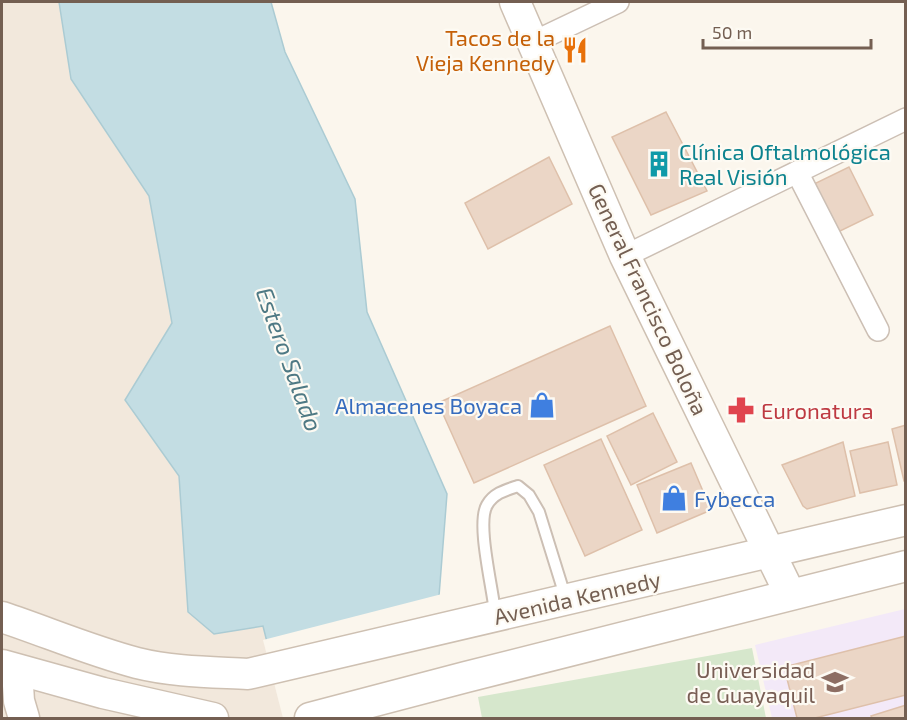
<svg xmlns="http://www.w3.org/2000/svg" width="907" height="720" viewBox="0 0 907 720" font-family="'Exo 2',sans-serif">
  <rect width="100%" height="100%" fill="#fbf6ed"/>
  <path fill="#f2e8dc" d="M2,2H59L71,79L149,196L172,323L125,400L179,476L189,612L214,634L263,625L286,718H2Z"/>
  <path fill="#f3e9f8" d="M905,609V718H772L755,645Z"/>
  <path fill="#d6e7cc" d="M752,648L766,718H482L478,697Z"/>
  <path fill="#c3dde3" stroke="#abcbd3" stroke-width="1.5" d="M59,2H271L285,52L355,199L367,312L447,494L439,596L286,718L263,626L214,634L188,612L179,476L125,400L172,323L149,196L71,79Z"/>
  <path fill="#fbf6ed" d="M442,594L463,699L465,718H283L263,640Z"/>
  <g fill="#ebd6c6" stroke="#dec0aa" stroke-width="1.5">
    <path d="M666,112L707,191L651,215L612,137Z"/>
    <path d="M549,157L572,204L488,249L465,203Z"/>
    <path d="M849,167L873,215L838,232L814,184Z"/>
    <path d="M610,326L646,406L474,483L438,403Z"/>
    <path d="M653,413L677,462L631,485L607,436Z"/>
    <path d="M906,425V481H904L892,429Z"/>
    <path d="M601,439L642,530L585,556L544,465Z"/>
    <path d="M843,442L855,496L807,509L803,506L782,465Z"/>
    <path d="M888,442L897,485L860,493L850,451Z"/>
    <path d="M691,463L711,510L657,533L637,485Z"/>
    <path d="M906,636V695L815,718H797L784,667Z"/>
    <path d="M906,705V718H872L871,716Z"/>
  </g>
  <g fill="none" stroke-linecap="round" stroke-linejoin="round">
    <g stroke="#ccbfb4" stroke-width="14">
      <path id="lane" d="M495,613C493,589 476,523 487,505C494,493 506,490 518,486L529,495L539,512L566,599"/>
    </g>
    <g stroke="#ccbfb4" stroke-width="24">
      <g id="street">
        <path d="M534,42L618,2"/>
        <path d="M797,172L878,330"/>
        <path d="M625,256L906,119"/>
      </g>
    </g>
    <g stroke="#cec0b2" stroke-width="33">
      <g id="secondary">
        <path d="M515,2L625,256L790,594"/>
        <path d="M2,617C47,632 91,651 137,663C173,672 211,672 248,674L906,520"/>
        <path d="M2,665L103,693L213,718"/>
        <path d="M17,670L19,701L24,718"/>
        <path d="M310,718L466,677L906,566"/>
      </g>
    </g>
    <use href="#lane" stroke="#fff" stroke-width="10"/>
    <use href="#street" stroke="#fff" stroke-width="21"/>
    <use href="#secondary" stroke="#fff" stroke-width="30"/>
  </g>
  <defs>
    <g id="restaurant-bare" transform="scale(2.07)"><path d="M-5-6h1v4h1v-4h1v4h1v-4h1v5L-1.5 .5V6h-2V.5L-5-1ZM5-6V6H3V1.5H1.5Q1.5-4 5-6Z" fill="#e8710a" stroke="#fdfaf3" stroke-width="2.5" paint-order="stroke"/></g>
    <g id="building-bare" transform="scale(2.07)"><path d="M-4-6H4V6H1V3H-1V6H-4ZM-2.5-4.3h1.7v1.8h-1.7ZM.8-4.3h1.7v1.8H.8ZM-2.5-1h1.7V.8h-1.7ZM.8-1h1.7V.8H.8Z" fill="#0f9aa8" stroke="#fdfaf3" stroke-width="2.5" paint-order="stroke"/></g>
    <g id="shop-bare" transform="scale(2.07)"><path d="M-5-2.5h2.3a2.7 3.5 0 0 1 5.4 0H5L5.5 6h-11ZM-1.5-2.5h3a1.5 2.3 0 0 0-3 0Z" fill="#3f7fe0" stroke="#fdfaf3" stroke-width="2.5" paint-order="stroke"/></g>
    <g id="pharmacy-bare" transform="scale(2.07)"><path d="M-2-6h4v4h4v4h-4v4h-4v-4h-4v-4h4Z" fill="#e0444e" stroke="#fdfaf3" stroke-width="2.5" paint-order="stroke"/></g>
    <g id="university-bare" transform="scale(2.07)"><path d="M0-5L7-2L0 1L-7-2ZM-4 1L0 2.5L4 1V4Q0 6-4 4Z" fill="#8d6e63" stroke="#fdfaf3" stroke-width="2.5" paint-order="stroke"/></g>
  </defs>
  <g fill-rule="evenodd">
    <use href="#restaurant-bare" x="575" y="50"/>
    <use href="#building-bare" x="659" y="164"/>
    <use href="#shop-bare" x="542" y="405"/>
    <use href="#pharmacy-bare" x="741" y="410"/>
    <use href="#shop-bare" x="674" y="498"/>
    <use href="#university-bare" x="835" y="682"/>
  </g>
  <g text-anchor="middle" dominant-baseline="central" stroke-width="4.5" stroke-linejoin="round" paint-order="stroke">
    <g font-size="22" fill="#c56008" stroke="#fdfaf3" text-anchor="end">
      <text x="555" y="37">Tacos de la<tspan x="555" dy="25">Vieja Kennedy</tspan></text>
    </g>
    <g font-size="22" fill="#0d838f" stroke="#fdfaf3" text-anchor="start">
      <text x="679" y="151">Clínica Oftalmológica<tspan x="679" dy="25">Real Visión</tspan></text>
    </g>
    <g font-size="22" fill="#745f52" stroke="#fdfaf3">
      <text transform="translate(649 299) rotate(65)">General Francisco Boloña</text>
      <text transform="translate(577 597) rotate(-13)">Avenida Kennedy</text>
    </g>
    <g font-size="22" fill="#366cbe" stroke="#fdfaf3" text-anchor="end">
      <text x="522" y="405">Almacenes Boyaca</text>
      <text x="694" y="498" text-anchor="start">Fybecca</text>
    </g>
    <g font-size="22" fill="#be3a42" stroke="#fdfaf3" text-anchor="start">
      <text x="761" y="410">Euronatura</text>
    </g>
    <g font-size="22" fill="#785e54" stroke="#fdfaf3" text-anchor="end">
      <text x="815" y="669">Universidad<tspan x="815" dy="25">de Guayaquil</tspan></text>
    </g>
    <g font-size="24" font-style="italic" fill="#4e7984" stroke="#fdfaf3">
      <text transform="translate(290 359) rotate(70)">Estero Salado</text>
    </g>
  </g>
  <rect width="907" height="720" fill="none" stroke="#745f52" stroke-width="6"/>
  <path d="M703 39v9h168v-9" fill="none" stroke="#745f52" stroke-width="3"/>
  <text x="712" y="39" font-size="18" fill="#745f52" stroke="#fdfaf3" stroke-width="4.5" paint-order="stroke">50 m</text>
</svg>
